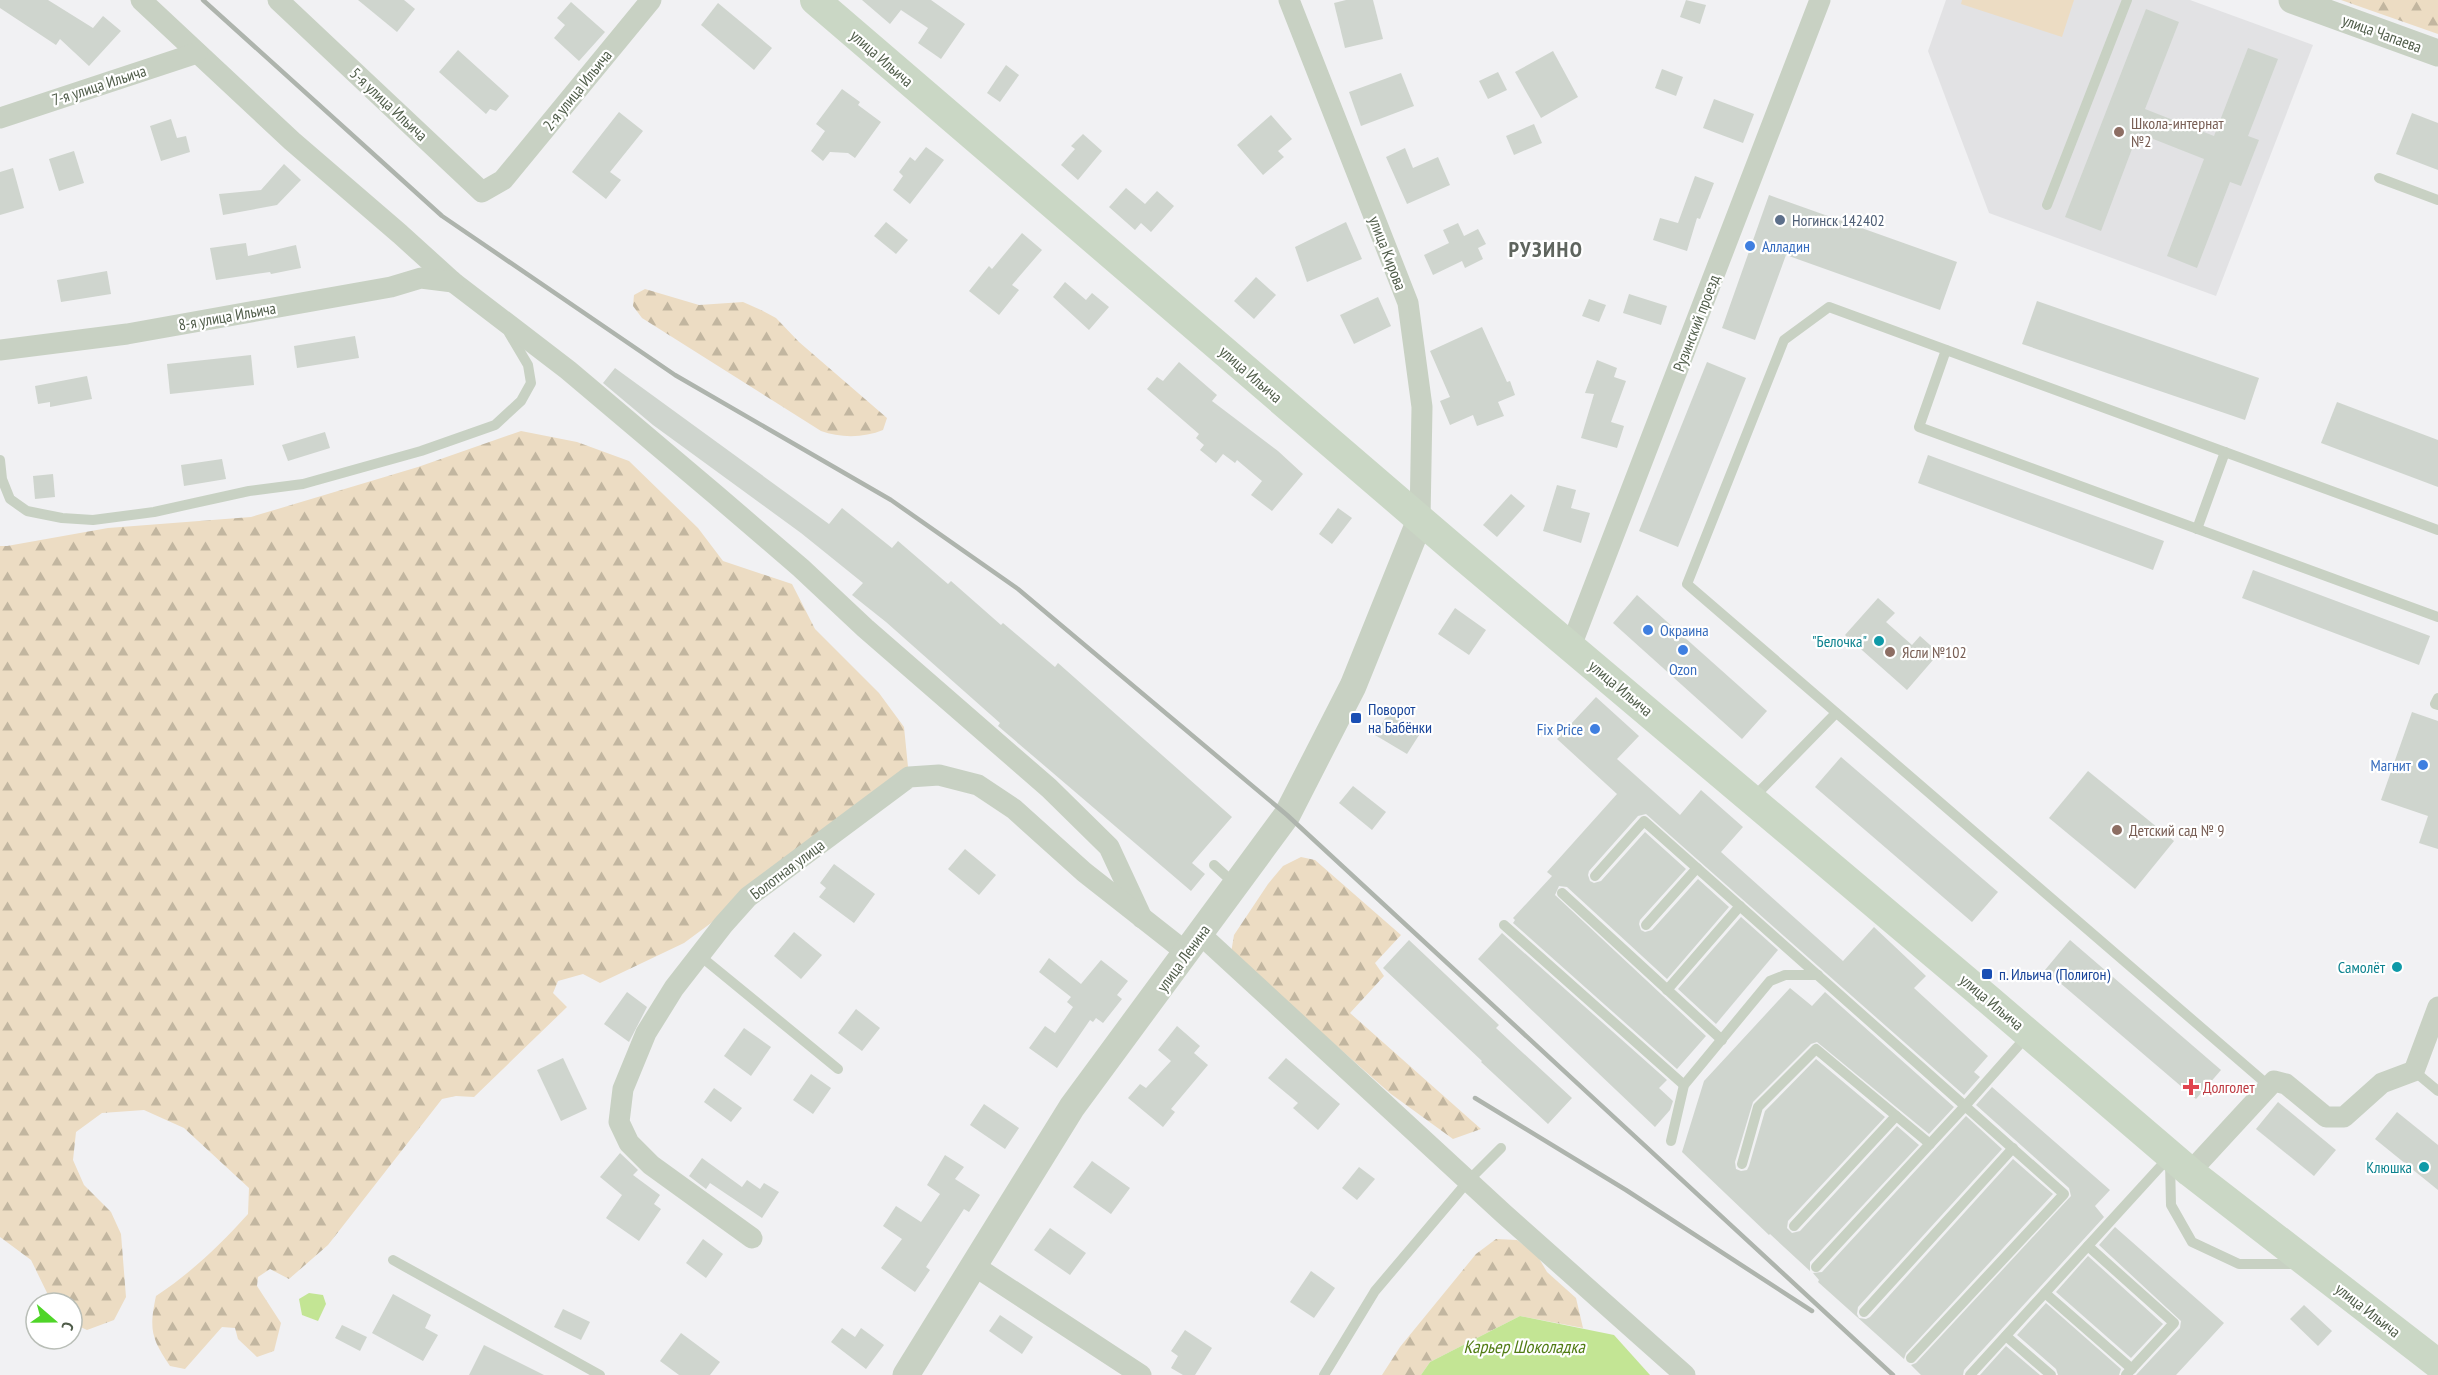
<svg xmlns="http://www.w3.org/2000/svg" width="2438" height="1375" viewBox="0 0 2438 1375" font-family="'PT Sans Narrow',sans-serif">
  <defs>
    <pattern id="forest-firs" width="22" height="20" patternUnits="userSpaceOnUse" patternTransform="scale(1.5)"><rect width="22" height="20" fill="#ecdcc3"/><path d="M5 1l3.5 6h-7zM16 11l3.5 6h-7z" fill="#c2b6a0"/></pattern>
  </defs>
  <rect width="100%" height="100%" fill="#f1f1f3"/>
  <path fill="#e2e2e4" d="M1946,0H2190L2313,45L2216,296L1989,213L1928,51Z"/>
  <g fill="url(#forest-firs)">
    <path d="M2341,0H2438V34Z"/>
    <path d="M645,289L699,305L743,302L761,310L776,318L799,342L887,418L883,430C864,438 840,438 821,431L642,318L633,306L634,295Z"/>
    <path d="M521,431L577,442L629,461L698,528L723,561L792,584L815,629L879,693L904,727L909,777L684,943L600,983L583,974L558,981L553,993L567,1007L474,1097L456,1096L442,1099L328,1245L289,1279L270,1269L258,1277L257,1286L281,1323L274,1351L257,1357L238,1339L235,1328L222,1327L185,1369L170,1366C151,1338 149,1329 156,1296C191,1273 220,1245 248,1214L249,1188L184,1128L144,1110L102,1113L76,1132L73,1160L84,1185L111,1212L121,1234L126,1297L114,1320L87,1330L72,1323V1303H52L31,1260L0,1237V546H7L108,528L251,517L418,467Z"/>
    <path d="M1301,857L1315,860L1401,935L1375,963L1384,976L1350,1013L1481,1129L1453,1139L1391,1094L1231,953L1234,935L1268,884L1283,866Z"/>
    <path d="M1496,1239L1517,1240L1537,1255L1547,1272L1576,1298L1583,1328L1520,1316L1430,1362L1421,1375H1382L1400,1347L1476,1254Z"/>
  </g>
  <path fill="#ecdcc3" d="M1962,0H2074L2062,37L1961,4Z"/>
  <g fill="#c3e594">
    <path d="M309,1293L323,1295L326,1304L318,1321L302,1315L299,1299Z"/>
    <path d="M1520,1316L1614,1335L1650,1375H1421L1430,1362Z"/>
  </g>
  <g fill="#cfd5ce">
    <path d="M0,0H48L93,28L103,16L121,31L89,66L60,39L56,45L0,8Z"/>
    <path d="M358,0H404L415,9L397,32Z"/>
    <path d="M862,0H931L965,24L941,59L918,43L928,28L901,10L890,24Z"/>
    <path d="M1346,0H1373L1383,39L1345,48L1334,3Z"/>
    <path d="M1686,0L1706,5L1700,24L1680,17Z"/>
    <path d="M571,2L605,32L579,61L554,38L565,25L557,18Z"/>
    <path d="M718,3L772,48L754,70L701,25Z"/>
    <path d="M2146,9L2179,22L2145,109L2214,136L2248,48L2278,59L2248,136L2259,140L2241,186L2230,182L2197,268L2167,256L2204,159L2138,133L2101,231L2065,217Z"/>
    <path d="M458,50L509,96L496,111L490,109L486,114L439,72Z"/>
    <path d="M1553,51L1578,97L1541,118L1515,72Z"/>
    <path d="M1006,65L1019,75L1000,102L987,93Z"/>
    <path d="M1662,69L1683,77L1676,96L1655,88Z"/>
    <path d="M1498,72L1507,90L1488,99L1479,81Z"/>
    <path d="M1401,73L1414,106L1361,126L1349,92Z"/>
    <path d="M842,89L860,102L858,105L881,122L855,158L848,153L830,152L823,161L811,151L825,131L816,124Z"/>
    <path d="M1714,99L1754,114L1743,143L1703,128Z"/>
    <path d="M619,112L643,131L610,172L621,180L606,199L572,172Z"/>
    <path d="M2412,113L2438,123V170L2396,154Z"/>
    <path d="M1271,115L1292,139L1278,151L1284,157L1263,175L1237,145Z"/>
    <path d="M171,119L177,138L186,136L190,152L161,161L150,126Z"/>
    <path d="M1534,124L1542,143L1514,155L1506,136Z"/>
    <path d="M1083,134L1102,151L1078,180L1061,165L1075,149L1071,146Z"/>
    <path d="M926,147L944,160L910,204L893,190L903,176L899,172L910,157L915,161Z"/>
    <path d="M1405,148L1413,168L1438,157L1450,185L1407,204L1386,157Z"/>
    <path d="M74,151L84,183L59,191L49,159Z"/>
    <path d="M284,164L301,180L277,205L223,215L219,194L261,190Z"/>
    <path d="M13,168L24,208L0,215V172Z"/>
    <path d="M1695,176L1714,183L1700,219L1697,218L1687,251L1653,240L1660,218L1678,223Z"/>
    <path d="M1126,188L1145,204L1157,191L1174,206L1151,232L1141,223L1135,230L1109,207Z"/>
    <path d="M1769,195L1957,262L1940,310L1786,255L1755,340L1722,328Z"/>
    <path d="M886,222L908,240L896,254L874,236Z"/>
    <path d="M1346,222L1362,259L1307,282L1295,247Z"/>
    <path d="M1458,223L1464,236L1478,229L1486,244L1478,248L1483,259L1465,268L1462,261L1433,275L1424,255L1449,243L1443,230Z"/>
    <path d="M1022,233L1042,250L1012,285L1019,290L999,315L969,291L989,266L992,269Z"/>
    <path d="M246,243L248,256L296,245L301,268L271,274L270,272L216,280L210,248Z"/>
    <path d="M107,271L111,294L61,302L57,280Z"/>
    <path d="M1256,277L1276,295L1254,319L1234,301Z"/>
    <path d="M1065,282L1086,300L1092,293L1109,307L1089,330L1053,297Z"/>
    <path d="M1629,294L1667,306L1661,325L1623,313Z"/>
    <path d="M1378,297L1391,326L1354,344L1340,315Z"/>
    <path d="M1589,299L1606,305L1599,322L1582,316Z"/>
    <path d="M2037,301L2259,378L2245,420L2022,344Z"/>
    <path d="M1482,327L1507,382L1510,381L1515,395L1498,402L1504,416L1477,426L1473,415L1450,425L1440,401L1450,397L1430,351Z"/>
    <path d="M355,336L359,358L297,368L294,346Z"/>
    <path d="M251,355L254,385L170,394L167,364Z"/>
    <path d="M1597,360L1617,368L1614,377L1626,381L1611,422L1624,426L1617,448L1581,438L1594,394L1585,393Z"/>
    <path d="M1179,362L1217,395L1212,401L1278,451L1303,474L1272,511L1251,495L1262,481L1237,460L1235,463L1223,454L1216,463L1200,450L1204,445L1196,438L1199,434L1147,389L1157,377L1163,381Z"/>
    <path d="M1707,362L1746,378L1678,547L1639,531Z"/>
    <path d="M615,368L829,524L842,508L892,548L898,541L948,584L951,581L1001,625L1003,623L1055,667L1058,663L1232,817L1192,863L1205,874L1191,891L998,726L1000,723L886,622L852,595L863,583L801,533L653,425L603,383Z"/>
    <path d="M87,376L92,399L50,407V402L38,404L35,386Z"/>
    <path d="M2337,402L2438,440V487L2321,443Z"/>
    <path d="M325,432L330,448L288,461L282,445Z"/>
    <path d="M1928,455L2164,541L2153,570L1918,483Z"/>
    <path d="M222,459L226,479L184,486L181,465Z"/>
    <path d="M53,474L55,497L35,499L33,476Z"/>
    <path d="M1557,485L1576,490L1571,508L1590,513L1581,543L1543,531Z"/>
    <path d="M1511,494L1525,506L1497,537L1483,525Z"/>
    <path d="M1338,508L1352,518L1332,544L1319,534Z"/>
    <path d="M2253,570L2430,636L2419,665L2242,598Z"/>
    <path d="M1637,595L1767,711L1742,739L1613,623Z"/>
    <path d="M1878,598L1895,613L1886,622L1912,645L1920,636L1939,653L1907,690L1845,635Z"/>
    <path d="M1455,608L1486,630L1469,655L1438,634Z"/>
    <path d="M1596,697L1639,736L1617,759L1680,815L1701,790L1743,827L1721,852L1843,961L1874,927L1926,976L1914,988L1988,1056L1974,1072L1980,1077L1964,1095L1646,814L1638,816L1589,871L1588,875L1590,881L1594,883L1601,881L1645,832L1686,869L1640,920L1639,924L1641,930L1645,932L1652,930L1698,879L1729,907L1667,979L1567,887L1559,886L1555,895L1706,1036L1677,1069L1513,923L1515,920L1513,918L1552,876L1547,872L1617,794L1557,739Z"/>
    <path d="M1389,712L1421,732L1407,754L1375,735Z"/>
    <path d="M2412,712L2438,721V849L2419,843L2428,816L2381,800Z"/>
    <path d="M1841,757L1998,892L1972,922L1815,787Z"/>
    <path d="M2088,771L2174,841L2135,889L2049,818Z"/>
    <path d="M1353,786L1386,812L1372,830L1339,803Z"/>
    <path d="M965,849L996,875L979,895L948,869Z"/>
    <path d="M834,864L875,894L854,923L819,897L826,888L820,883Z"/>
    <path d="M1741,917L1778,950L1716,1024L1678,989Z"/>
    <path d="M794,932L822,955L801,979L774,956Z"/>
    <path d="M1502,933L1667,1080L1659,1088L1673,1101L1670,1110L1655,1127L1478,959Z"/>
    <path d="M1409,940L1499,1025L1496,1028L1572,1098L1548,1124L1481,1062L1482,1061L1383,968Z"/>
    <path d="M2070,940L2221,1070L2196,1099L2045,970Z"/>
    <path d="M1049,958L1081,984L1101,960L1128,981L1117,995L1122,999L1103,1023L1096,1018L1093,1022L1090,1020L1057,1068L1029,1048L1045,1026L1055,1033L1073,1007L1067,1002L1071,997L1039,972Z"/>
    <path d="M1790,988L1812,1006L1825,992L1954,1107L1929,1134L1817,1042L1811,1044L1753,1102L1735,1162L1736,1169L1741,1171L1747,1170L1749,1166L1765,1111L1816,1059L1885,1117L1788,1221L1787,1228L1792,1233L1800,1231L1897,1126L1919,1145L1810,1262V1271L1770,1234L1769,1235L1682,1152L1704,1081Z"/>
    <path d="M627,992L647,1007L629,1042L604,1024Z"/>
    <path d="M856,1009L880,1028L862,1051L838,1033Z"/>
    <path d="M1177,1026L1200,1046L1194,1053L1208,1065L1171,1109L1175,1112L1163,1127L1128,1098L1140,1084L1146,1088L1171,1061L1158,1050Z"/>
    <path d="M744,1028L771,1047L751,1076L724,1056Z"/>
    <path d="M563,1058L587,1109L561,1121L537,1070Z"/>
    <path d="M1286,1058L1340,1104L1318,1130L1293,1108L1298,1103L1268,1078Z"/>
    <path d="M811,1074L831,1088L813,1114L793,1100Z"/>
    <path d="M1992,1087L2110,1190L2095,1206L2104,1217L1964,1370L1963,1375H1921L1911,1365L1916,1363L2071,1196L2069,1188L1976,1105Z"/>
    <path d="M714,1088L742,1108L731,1122L704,1102Z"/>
    <path d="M2278,1102L2336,1150L2314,1176L2256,1129Z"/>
    <path d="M984,1104L1019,1128L1005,1149L970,1125Z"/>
    <path d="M2397,1112L2438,1145V1190L2375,1139Z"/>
    <path d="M1966,1116L2002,1149L1858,1307L1857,1314L1859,1318L1866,1319L1870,1317L2013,1159L2053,1194L1906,1353L1904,1359L1818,1282L1819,1280L1813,1273L1822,1272Z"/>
    <path d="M620,1153L638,1170L633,1175L660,1195L654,1204L661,1209L639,1241L606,1218L622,1195L600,1177Z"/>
    <path d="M945,1155L964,1167L955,1179L980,1195L969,1212L964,1209L926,1267L930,1270L915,1292L881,1268L902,1239L883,1226L896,1206L921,1222L940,1194L927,1185Z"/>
    <path d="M702,1158L742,1187L747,1180L760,1189L764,1183L779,1192L762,1218L710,1183L706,1189L689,1176Z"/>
    <path d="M1092,1161L1130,1188L1111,1214L1073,1187Z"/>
    <path d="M1359,1167L1375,1179L1357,1200L1342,1188Z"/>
    <path d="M2115,1227L2224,1323L2176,1375H2136L2180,1328L2181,1321L2099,1245Z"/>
    <path d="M1050,1228L1086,1253L1070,1275L1034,1250Z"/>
    <path d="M703,1239L723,1254L706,1278L686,1263Z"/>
    <path d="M2088,1256L2163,1324L2131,1358L2056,1292Z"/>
    <path d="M1311,1271L1335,1288L1314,1318L1290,1302Z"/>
    <path d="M393,1294L431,1315L425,1328L438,1335L423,1361L372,1333Z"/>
    <path d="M2046,1303L2121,1369L2119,1375H2058L2056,1369L2017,1335Z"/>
    <path d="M2304,1305L2332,1331L2318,1346L2290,1319Z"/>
    <path d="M563,1309L590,1322L581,1340L554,1327Z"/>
    <path d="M1000,1315L1033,1337L1022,1354L989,1331Z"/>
    <path d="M342,1325L367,1337L360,1351L335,1338Z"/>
    <path d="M842,1328L855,1337L861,1328L884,1345L866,1369L831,1342Z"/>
    <path d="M1185,1330L1212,1348L1195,1375H1183L1171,1368L1178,1356L1171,1351Z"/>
    <path d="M681,1333L720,1362L710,1375H679L660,1361Z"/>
    <path d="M484,1345L544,1375H469Z"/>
    <path d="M2006,1346L2040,1375H1980Z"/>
  </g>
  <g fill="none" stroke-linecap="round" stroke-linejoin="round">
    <g stroke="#c8d1c3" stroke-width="10">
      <path d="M2379,178L2438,200"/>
      <path d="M2047,205L2127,0"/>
      <path d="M1946,350L1919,427L2438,617"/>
      <path d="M0,460L2,479L10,499L27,511L62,518L93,520L154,512L249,491L303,484L421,451L495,425L521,401L531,383L528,365L509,333"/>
      <path d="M2197,529L2225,452"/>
      <path d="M2438,698L2435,704L2438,705"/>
      <path d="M1753,798L1836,713"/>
      <path d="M1214,865L1236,885"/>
      <path d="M1595,876L1644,821L1965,1106L2027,1036"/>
      <path d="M1562,893L1722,1040"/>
      <path d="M1504,925L1684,1085"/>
      <path d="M1646,925L1697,868"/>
      <path d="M699,955L838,1069"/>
      <path d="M1667,990L1740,906"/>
      <path d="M2414,1071L2438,1091"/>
      <path d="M2269,1086L1687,584L1784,340L1829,307L2438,530"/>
      <path d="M1671,1141L1684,1085L1770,981L1785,975H1818"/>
      <path d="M2170,1162L2171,1205L2192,1242L2239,1264H2298"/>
      <path d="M1742,1164L1758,1107L1816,1049L1930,1144"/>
      <path d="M1794,1226L1896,1116"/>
      <path d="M2088,1246L2174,1323L2126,1375"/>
      <path d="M393,1260L600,1375"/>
      <path d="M1816,1267L1965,1106L2064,1194L1911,1358"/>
      <path d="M2045,1293L2132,1369"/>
      <path d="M1864,1312L2013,1148"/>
      <path d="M2006,1336L2051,1375"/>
      <path d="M1324,1375L1375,1291L1469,1180L1501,1148"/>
      <path d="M1970,1375L2170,1156"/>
    </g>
    <g stroke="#c8d1c3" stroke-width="21">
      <path d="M141,0L292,141L400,234L453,282L568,370L716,495L801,568L865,628L1049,788L1109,847L1142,918"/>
      <path d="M278,0L482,192L503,180L651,0"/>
      <path d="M1289,0L1408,303L1422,407L1420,520"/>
      <path d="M0,118L197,53"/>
      <path d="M0,350L127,334L391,287L421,278L453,282"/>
      <path d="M1571,646L1820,0"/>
      <path d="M1200,934L1504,1214L1685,1375"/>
      <path d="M2190,1172L2274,1081L2286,1084L2326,1117H2344L2382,1083L2414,1071L2438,1007"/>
      <path d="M752,1238L651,1165L629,1143L619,1122L623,1089L646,1033L674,988L723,925L748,897L909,777L939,775L978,785L1014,809L1084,872L1187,953"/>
      <path d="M973,1265L1141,1375"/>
    </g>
    <g stroke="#c8d1c3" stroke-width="27">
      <path d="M2292,0L2438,53"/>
      <path d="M906,1375L1072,1107L1287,815L1353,686L1420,520"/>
    </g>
    <path stroke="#cad7c5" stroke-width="30" d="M815,0L1458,552L1989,1000L2190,1172L2438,1364"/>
    <g stroke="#aeb4ad" stroke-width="4.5">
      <path d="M203,0L442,216L675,375L891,500L1018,589L1287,815L1893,1375"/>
      <path d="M1475,1098L1626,1190L1812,1311"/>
    </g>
  </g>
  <g fill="#8d6e63" stroke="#fff" stroke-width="2">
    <circle cx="2119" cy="132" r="6"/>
    <circle cx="1890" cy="652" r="6"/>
    <circle cx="2117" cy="830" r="6"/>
  </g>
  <circle fill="#5c6f8a" stroke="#fff" stroke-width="2" cx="1780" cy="220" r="6"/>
  <g fill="#3f7fe0" stroke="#fff" stroke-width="2">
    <circle cx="1750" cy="246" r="6"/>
    <circle cx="1648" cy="630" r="6"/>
    <circle cx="1683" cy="650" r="6"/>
    <circle cx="1595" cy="729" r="6"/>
    <circle cx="2423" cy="765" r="6"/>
  </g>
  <g fill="#0f9aa8" stroke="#fff" stroke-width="2">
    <circle cx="1879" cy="641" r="6"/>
    <circle cx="2397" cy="967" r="6"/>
    <circle cx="2424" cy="1167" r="6"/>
  </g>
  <g fill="#1a4fb4" stroke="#fff" stroke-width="2">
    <rect x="1350" y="712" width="12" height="12" rx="3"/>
    <rect x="1981" y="968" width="12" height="12" rx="3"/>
  </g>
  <path fill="#e0444e" stroke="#fff" stroke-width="2" d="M2188 1078h6v6h6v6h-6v6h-6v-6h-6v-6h6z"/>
  <g text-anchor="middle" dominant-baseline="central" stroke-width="4.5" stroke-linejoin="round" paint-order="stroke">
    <g font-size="16" fill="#505d4a" stroke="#fff">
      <text transform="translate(2382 33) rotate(20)">улица Чапаева</text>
      <text transform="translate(882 58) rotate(41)">улица Ильича</text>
      <text transform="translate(99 85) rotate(-18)">7-я улица Ильича</text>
      <text transform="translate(577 90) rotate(-51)">2-я улица Ильича</text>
      <text transform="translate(389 104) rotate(43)">5-я улица Ильича</text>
      <text transform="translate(1388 253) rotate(69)">улица Кирова</text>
      <text transform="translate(227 316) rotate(-10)">8-я улица Ильича</text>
      <text transform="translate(1696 323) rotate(-69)">Рузинский проезд</text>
      <text transform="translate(1251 374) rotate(41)">улица Ильича</text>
      <text transform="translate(1621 688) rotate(40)">улица Ильича</text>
      <text transform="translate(787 869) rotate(-37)">Болотная улица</text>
      <text transform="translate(1183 958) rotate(-54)">улица Ленина</text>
      <text transform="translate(1992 1002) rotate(40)">улица Ильича</text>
      <text transform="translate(2368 1310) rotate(38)">улица Ильича</text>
    </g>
    <g font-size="16" fill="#785e54" stroke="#fff" text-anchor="start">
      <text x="2131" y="123">Школа-интернат<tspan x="2131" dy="18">№2</tspan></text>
      <text x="1902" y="652">Ясли №102</text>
      <text x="2129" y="830">Детский сад № 9</text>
    </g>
    <g font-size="16" fill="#4e5e75" stroke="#fff" text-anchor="start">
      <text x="1792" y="220">Ногинск 142402</text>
    </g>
    <g font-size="16" fill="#366cbe" stroke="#fff" text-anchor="start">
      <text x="1762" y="246">Алладин</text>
      <text x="1660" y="630">Окраина</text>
      <text x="1683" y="669" text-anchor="middle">Ozon</text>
      <text x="1583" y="729" text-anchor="end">Fix Price</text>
      <text x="2411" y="765" text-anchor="end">Магнит</text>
    </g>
    <g font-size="16" fill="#0d838f" stroke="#fff" text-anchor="end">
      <text x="1867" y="641">"Белочка"</text>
      <text x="2385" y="967">Самолёт</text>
      <text x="2412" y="1167">Клюшка</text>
    </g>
    <g font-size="16" fill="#164399" stroke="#fff" text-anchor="start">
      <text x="1368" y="709">Поворот<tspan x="1368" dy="18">на Бабёнки</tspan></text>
      <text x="1999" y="974">п. Ильича (Полигон)</text>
    </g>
    <g font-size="16" fill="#be3a42" stroke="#fff" text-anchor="start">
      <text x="2203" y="1087">Долголет</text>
    </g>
    <g font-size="18" font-style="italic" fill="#527d16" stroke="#fff">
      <text x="1524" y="1346">Карьер Шоколадка</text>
    </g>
    <g font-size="22" font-weight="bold" letter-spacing="1.5" fill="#5f655e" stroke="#fff">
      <text x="1546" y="249">РУЗИНО</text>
    </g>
  </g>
  <g transform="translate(54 1321) rotate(110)"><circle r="28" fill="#ffffff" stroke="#b9beb7" stroke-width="1.5"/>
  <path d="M0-4.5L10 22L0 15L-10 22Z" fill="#4fd528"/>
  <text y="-9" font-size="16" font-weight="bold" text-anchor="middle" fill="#505d4a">С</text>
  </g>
</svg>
